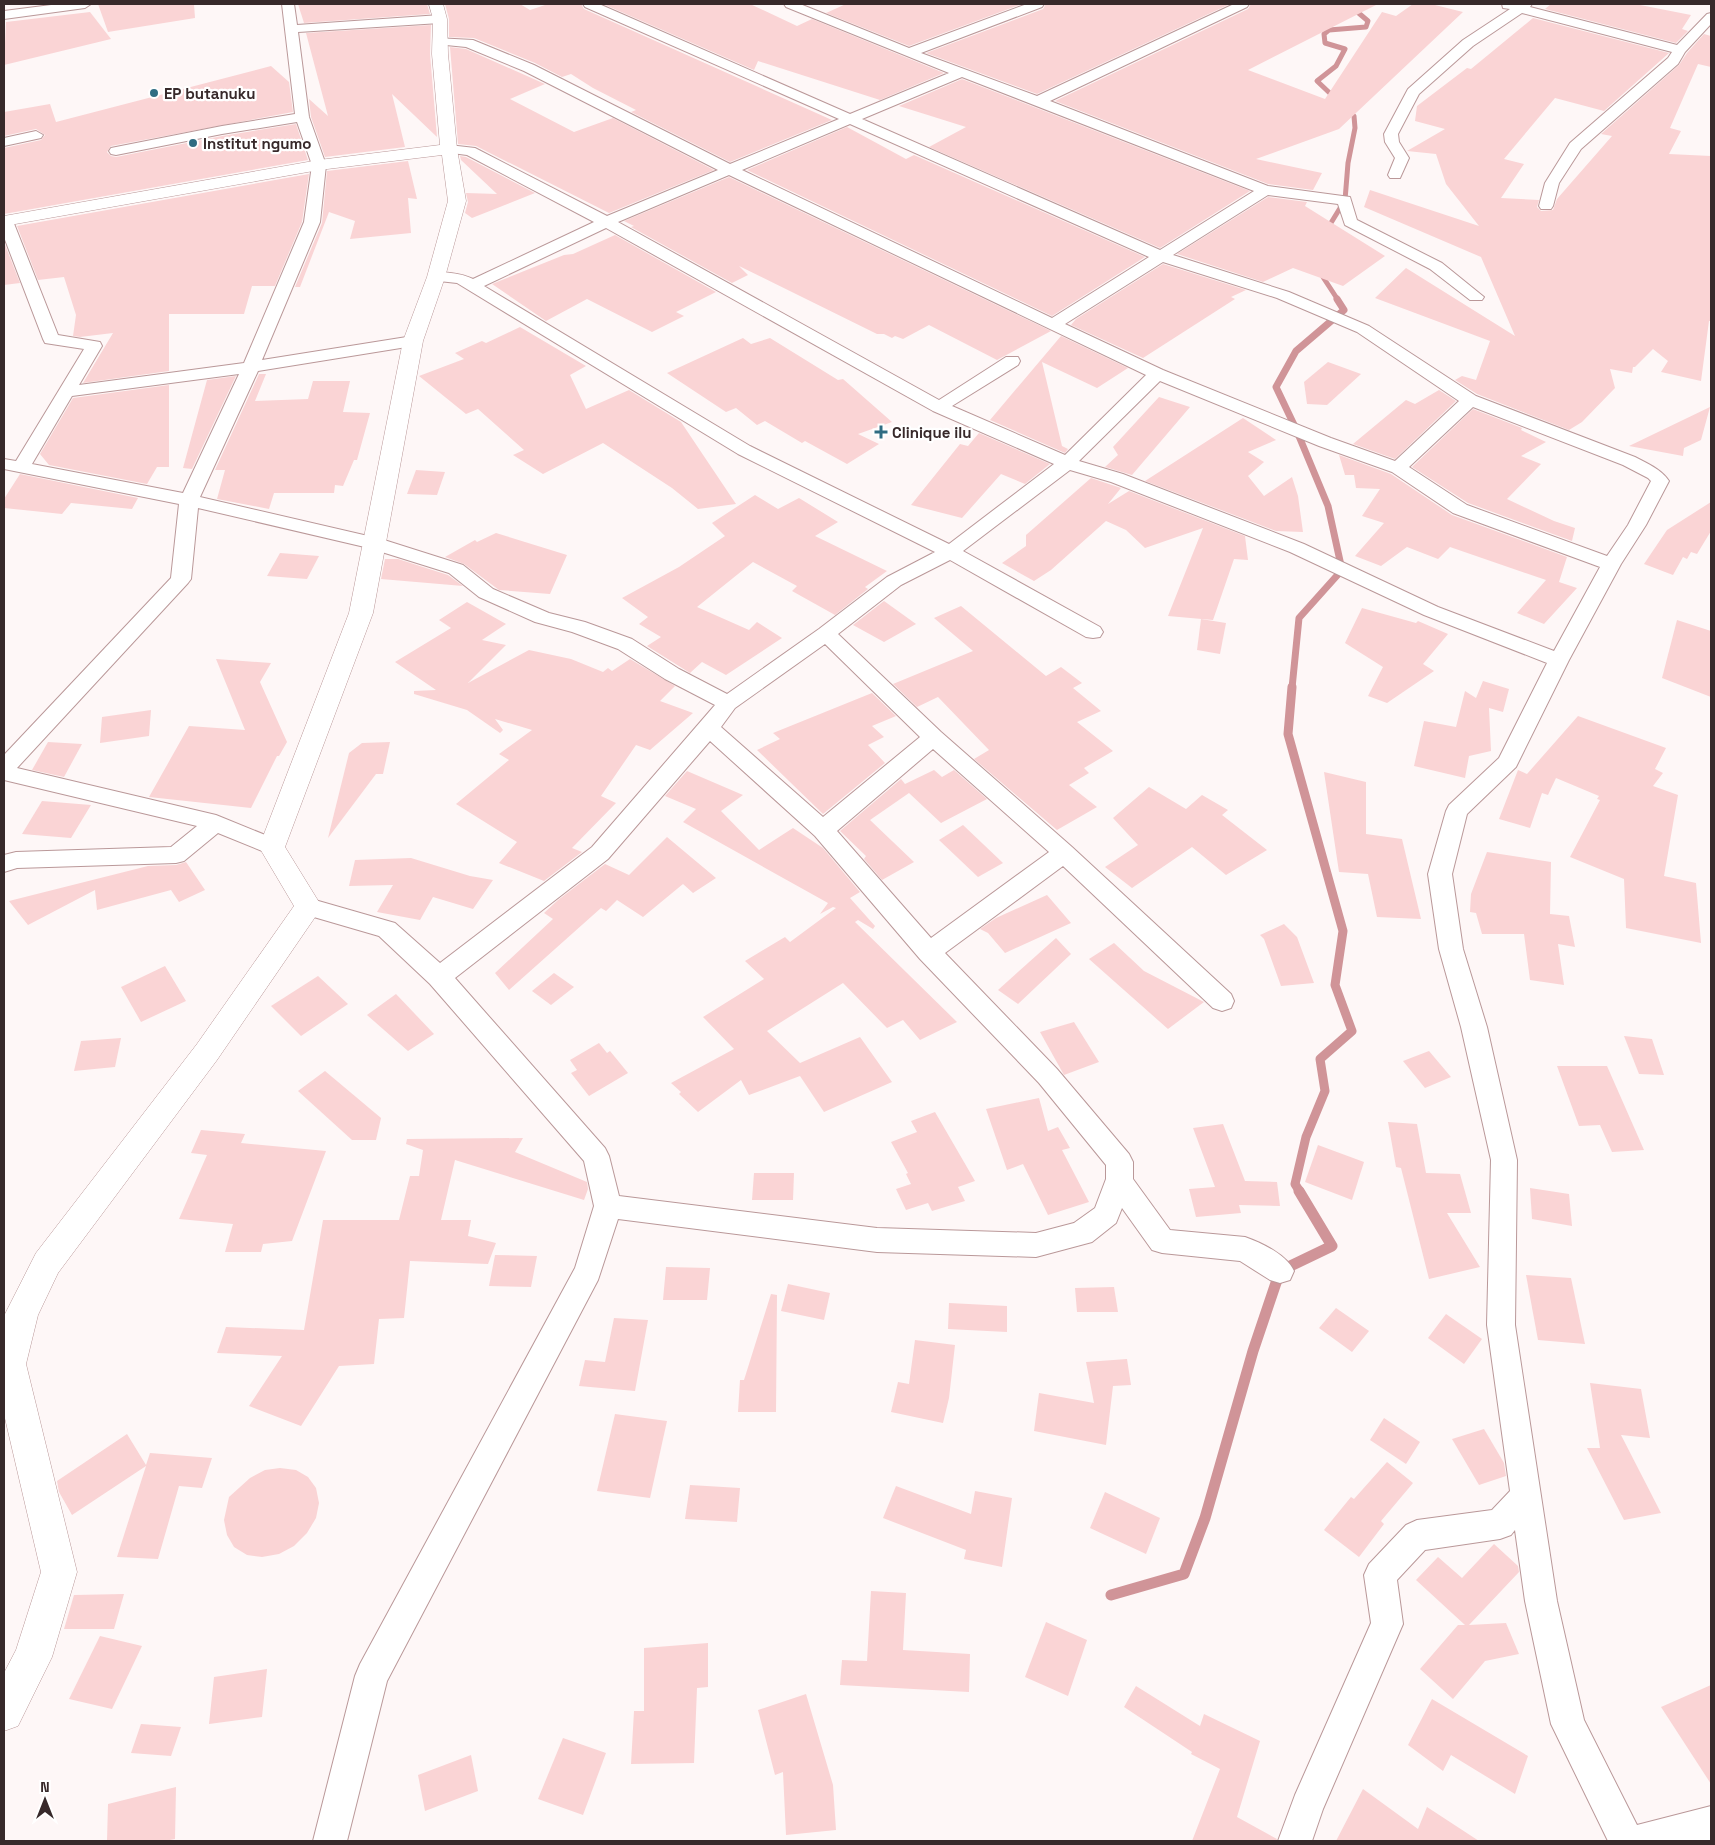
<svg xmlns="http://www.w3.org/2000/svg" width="1715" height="1845" viewBox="0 0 1715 1845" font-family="'Space Grotesk',sans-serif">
  <rect width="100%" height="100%" fill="#fef7f7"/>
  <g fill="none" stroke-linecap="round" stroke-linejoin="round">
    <g stroke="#d09498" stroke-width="5">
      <path d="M1326,231L1345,200L1348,163L1355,128L1354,116L1317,81L1336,66L1345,49L1325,43L1324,34L1329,30L1366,27L1368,21L1348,4"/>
      <path d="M1319,271L1338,300"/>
    </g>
    <path stroke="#d09498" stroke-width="7" d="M1292,688L1299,618L1342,570L1328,506L1296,429L1276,387L1296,351L1344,310L1337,299"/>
    <path stroke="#d09498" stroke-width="9" d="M1292,687L1288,734L1343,931L1335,985L1352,1031L1320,1059L1325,1091L1306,1137L1295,1184L1300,1192"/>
    <path stroke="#d09498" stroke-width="11" d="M1111,1595L1184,1574L1205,1518L1253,1351L1280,1271L1332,1246L1299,1191"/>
  </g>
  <g fill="#fad4d5">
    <path d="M98,4H194L195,18L108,32Z"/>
    <path d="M298,4H427L430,14L304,23Z"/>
    <path d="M445,4H520L530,10L548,4H581L584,9L832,120L730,162L631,112L636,110L593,88L571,74L562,77L535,63L474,38L449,37V19Z"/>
    <path d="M603,4H750L797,26L812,19L944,73L880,100L758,61L754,70Z"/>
    <path d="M846,4H1022L909,46L826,13Z"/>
    <path d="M1046,4H1230L1037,94L926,53L1043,9Z"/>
    <path d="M1251,4H1378L1248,70L1325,99L1382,12L1396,16L1413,4H1431L1463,12L1339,129L1256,159L1322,173L1313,190L1268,184L1055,101L1248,9Z"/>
    <path d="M1551,4H1635L1691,15L1682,29L1688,31L1676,43L1545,9Z"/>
    <path d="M90,12L111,39L4,65L6,22Z"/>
    <path d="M1533,18L1669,53L1604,111L1555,98L1504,159L1524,164L1501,198L1539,200L1537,207L1541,211L1553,210L1557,199L1612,136L1601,134L1679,65L1687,53L1704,34L1711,36V67L1698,64L1670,128L1681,131L1669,154L1711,156V321H1709L1701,381L1661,372L1668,361L1653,349L1635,367H1633L1632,373L1610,369L1615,388L1582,422L1569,430L1477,394L1455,380L1462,376L1476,380L1490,341L1375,298L1406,268L1515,336L1481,257L1364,207L1370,190L1479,226L1446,184L1436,154L1407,151L1445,129L1415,121L1417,106L1467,68L1471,69Z"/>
    <path d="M431,25L430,54L437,137L392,94L405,147L325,157L311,117L309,99L328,116L306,33Z"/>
    <path d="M450,47L466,49L545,84L510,99L574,132L613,118L714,170L609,213L476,146L458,144Z"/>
    <path d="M271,66L289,82L293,112L111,146L107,152L111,156L116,157L222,136L296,124L308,160L4,214V148L41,140L45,135L36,129L4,136V112L50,104L56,122Z"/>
    <path d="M962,79L1250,191L1160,248L929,147L966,127L899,106Z"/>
    <path d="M847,127L906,159L914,155L1145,257L1052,316L747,170Z"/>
    <path d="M460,156L466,157L535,193L472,218L465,213L468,202L466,193L497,194L461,160Z"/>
    <path d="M408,161L417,199L408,198L411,233L350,239L355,221L329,212L300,287H295L322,223L327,171Z"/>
    <path d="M309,174L302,222L275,286H252L244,314H169V371L83,383L113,333L80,337L73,336L76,315L64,277L38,280L17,226Z"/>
    <path d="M729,177L1051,331L997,360L929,325L903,339L895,336L892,338L884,334H877L739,266L748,275L732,283L631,227L634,226L624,221Z"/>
    <path d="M1268,197L1307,202L1305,206L1385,256L1343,286L1293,268L1263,282L1177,254Z"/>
    <path d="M615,235L716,292L676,312L684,316L652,332L587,299L546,321L492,284L564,255L573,254Z"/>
    <path d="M4,242L20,283L4,285Z"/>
    <path d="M1163,264L1246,290L1231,297L1235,299L1143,358L1071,325L1076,319Z"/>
    <path d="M520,327L586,366L570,375L586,409L629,390L681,422L736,504L698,509L672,488L603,443L543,474L513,455L524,450L478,409L466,414L419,376L464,359L455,353L482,341L486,343Z"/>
    <path d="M1061,336L1128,368L1097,388L1042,362L1062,446L1068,449L1065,453L990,420Z"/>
    <path d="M743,338L751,344L770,338L838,380L843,379L892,422L858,434L879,444L847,464L805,441L802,443L765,421L757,425L736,408L726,412L667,373Z"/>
    <path d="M1328,362L1361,374L1327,405L1307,404L1304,382Z"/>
    <path d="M259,374H266L255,401L308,399L313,381H350L343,412L370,413L357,460H354L343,486L335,485L334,493H274L269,509L217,499L225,470H215Z"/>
    <path d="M236,376L192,469L183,468L207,380Z"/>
    <path d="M169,385V467H157L147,484L49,465L40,454L73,398Z"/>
    <path d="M1439,390L1456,401L1395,459L1353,444L1406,400L1415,404Z"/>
    <path d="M1159,397L1190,407L1132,475L1105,467L1118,455L1113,447Z"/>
    <path d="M1710,407L1701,440L1684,448L1683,456L1629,446Z"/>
    <path d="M1473,409L1522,428L1521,430L1546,442L1521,456L1541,464L1507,499L1554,521L1575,528L1572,541L1468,503L1412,467Z"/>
    <path d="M1243,418L1276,440L1248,452L1264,462L1248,476L1264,496L1292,477L1298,496L1303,532L1276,531L1145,481Z"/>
    <path d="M979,433L1050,464L1025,484L1001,474L962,518L911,505L960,444L968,446Z"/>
    <path d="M1339,455L1391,474L1452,515L1567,557L1559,582L1577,588L1544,624L1517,613L1546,580L1450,547L1438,559L1407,547L1381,566L1355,556L1384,523L1362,516L1380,489L1356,488L1354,475H1345Z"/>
    <path d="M416,470L445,472L437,495L407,494Z"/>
    <path d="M20,474L138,498L132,509L71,503L62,514L4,508V499Z"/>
    <path d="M1091,478L1121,488L1108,504L1129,491L1245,536L1248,560L1234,559L1213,620L1168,616L1203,528L1145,548L1126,530L1106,521L1051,570L1034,581L1002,563L1026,546V535Z"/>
    <path d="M755,495L778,509L799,498L838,522L815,536L887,571L865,587L868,589L835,615L792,591L797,586L753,562L697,607L749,630L757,622L782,638L726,675L702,662L690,673L647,646L661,637L639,624L648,617L622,598L679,567L725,536L712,523Z"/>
    <path d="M1711,502V531L1697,554L1691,552L1687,559L1683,557L1673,575L1644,564L1667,530Z"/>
    <path d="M496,533L567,555L550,594L499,590L464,564L445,557L475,540L477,542Z"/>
    <path d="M280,553L319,556L307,579L267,576Z"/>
    <path d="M385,559H398L448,575L463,586L381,579Z"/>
    <path d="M884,601L916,624L884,642L853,625Z"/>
    <path d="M467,602L506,624L482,640L506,645L468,683L529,650L571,659L603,672L608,668L612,671L630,659L675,686L660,701L693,713L650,750L636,745L601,796L616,803L572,848L582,852L544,881L499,863L517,842L456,804L509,760L499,754L532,730L495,719L503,730L500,733L467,710L414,694V691L436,690L395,662L451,628L439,620Z"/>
    <path d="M961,606L1046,676L1061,667L1082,683L1073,688L1101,711L1077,722L1113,751L1084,768L1089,773L1069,785L1097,807L1057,830L974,759L989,750L938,697L917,707L893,684L973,651L934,618Z"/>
    <path d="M1362,608L1416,623L1418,621L1448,634L1423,664L1434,671L1387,703L1368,696L1383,667L1345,643Z"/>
    <path d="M1201,619L1226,623L1220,654L1197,650Z"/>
    <path d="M1677,620L1711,631V697L1662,678Z"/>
    <path d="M216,659L271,663L260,682L287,742L279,756H277L251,808L149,797L189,726L245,730Z"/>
    <path d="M1483,681L1509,689L1503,712L1489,708L1491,751L1469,756L1465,778L1414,766L1424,721L1456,727L1465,691L1476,698Z"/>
    <path d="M872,693L896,716L872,726L884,737L868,745L885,763L823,814L757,750L780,739L773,733Z"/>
    <path d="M151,710L149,736L100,743L102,717Z"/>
    <path d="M1578,716L1666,748L1655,769L1663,773L1653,786L1678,795L1664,876L1696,883L1701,943L1626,928L1624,879L1570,857L1600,800L1597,799L1599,796L1556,778L1548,795L1542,793L1530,828L1499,819L1518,770L1527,774Z"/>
    <path d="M48,742L82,744L64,777L32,770Z"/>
    <path d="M390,742L383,774H376L328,838L349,753L362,743Z"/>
    <path d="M934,770L942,777L954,770L987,799L941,823L909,793L870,820L914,862L882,880L864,859L866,856L840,831L901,779L905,784Z"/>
    <path d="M687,771L743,795L721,811L759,850L793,828L823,848L860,892L850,898L875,926L873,929L858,920L855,922L957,1022L920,1040L903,1020L887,1028L843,983L767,1031L800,1063L860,1037L892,1082L824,1112L800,1076L749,1095L741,1080L698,1112L679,1094L681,1092L671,1083L734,1049L703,1017L764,979L745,961L785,937L790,942L836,908L833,907L820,914L828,903L683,822L696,809L665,796Z"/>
    <path d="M1324,772L1366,782V834L1402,839L1421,919L1377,917L1368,874L1339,872Z"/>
    <path d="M1149,787L1186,809L1202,795L1228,810L1222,815L1267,850L1226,875L1192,847L1132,888L1105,867L1138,845L1113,818Z"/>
    <path d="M42,801L91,805L71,838L22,834Z"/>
    <path d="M963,825L1003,863L978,877L939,840Z"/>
    <path d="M667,837L716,878L693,893L683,884L643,917L617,900L606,911L601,908L509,990L495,973L553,919L544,913L558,900L605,864L629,875Z"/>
    <path d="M1487,852L1551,862L1550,914L1569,916L1575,947L1558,944L1564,985L1530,980L1524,934H1482L1476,913L1470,912L1471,894Z"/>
    <path d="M411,858L470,876L493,880L473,909L433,897L420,920L377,912L393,885L349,886L355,860Z"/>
    <path d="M186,862L205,890L179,902L171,890L97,910L95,890L28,925L9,901L148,866L176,865Z"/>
    <path d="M1047,895L1071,923L1005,953L988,933L980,929L996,918Z"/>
    <path d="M1284,924L1297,937L1314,983L1281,986L1264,939L1260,935Z"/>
    <path d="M1056,938L1071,954L1018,1004L998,990Z"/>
    <path d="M1114,943L1144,971L1204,1002L1168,1029L1089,959Z"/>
    <path d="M165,966L186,1001L141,1022L121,987Z"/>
    <path d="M554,973L574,987L551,1005L532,991Z"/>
    <path d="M318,976L348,1004L301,1036L271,1006Z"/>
    <path d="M396,994L434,1034L408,1051L367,1015Z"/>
    <path d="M1074,1022L1099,1062L1064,1075L1040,1032Z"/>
    <path d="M1624,1036L1652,1039L1664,1075L1639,1074Z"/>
    <path d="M121,1038L115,1067L74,1071L81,1041Z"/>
    <path d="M599,1043L607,1053L610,1051L628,1073L589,1096L571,1073L577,1070L570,1060Z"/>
    <path d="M1429,1051L1451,1077L1425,1088L1403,1061Z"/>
    <path d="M1557,1066H1607L1644,1150L1612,1152L1600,1125L1579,1126Z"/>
    <path d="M325,1071L381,1118L376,1140H352L298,1091Z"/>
    <path d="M1039,1098L1048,1131L1058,1127L1070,1148L1062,1150L1089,1202L1048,1215L1023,1164L1007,1170L986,1109Z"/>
    <path d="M935,1112L975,1181L958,1187L965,1201L932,1211L928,1203L906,1210L896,1189L911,1184L906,1174L908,1173L891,1142L917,1132L911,1121Z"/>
    <path d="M1388,1122L1417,1124L1426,1173L1460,1174L1471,1213H1447L1480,1267L1429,1279L1401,1168L1396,1167Z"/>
    <path d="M1223,1124L1245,1181L1277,1182L1280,1206L1239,1205L1241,1213L1196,1217L1189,1189L1215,1187L1193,1128Z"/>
    <path d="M201,1130L245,1134L241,1143L326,1151L292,1241L263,1244L261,1252H225L233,1224L179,1219L207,1155L191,1153Z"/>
    <path d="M523,1138L515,1152L587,1182L588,1189L584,1200L455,1160L441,1220H471L468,1236L496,1243L488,1264L410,1261L404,1318L379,1319L374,1364L339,1366L301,1426L249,1406L282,1356L217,1353L226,1327L304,1330L323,1220H399L410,1176H419L423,1150L406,1144L407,1139Z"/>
    <path d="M1318,1145L1364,1162L1352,1200L1305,1182Z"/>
    <path d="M754,1173H794L793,1200H752Z"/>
    <path d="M1530,1188L1569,1194L1572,1226L1532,1219Z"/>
    <path d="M495,1255L537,1256L531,1287L489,1286Z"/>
    <path d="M666,1267L710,1268L707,1300H663Z"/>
    <path d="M1526,1275L1571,1278L1585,1344L1538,1340Z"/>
    <path d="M788,1284L830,1293L824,1320L781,1311Z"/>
    <path d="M1114,1287L1118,1312H1077L1075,1288Z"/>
    <path d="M771,1294L777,1295L776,1412H738L740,1380H744Z"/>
    <path d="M949,1303L1007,1306V1332L948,1329Z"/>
    <path d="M1336,1308L1369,1331L1352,1352L1319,1328Z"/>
    <path d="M1446,1314L1482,1339L1464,1364L1428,1338Z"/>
    <path d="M614,1318L648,1320L635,1391L579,1386L585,1360L605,1362Z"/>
    <path d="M915,1340L955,1345L949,1398L943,1423L891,1412L898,1382L909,1384Z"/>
    <path d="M1127,1359L1131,1385L1113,1386L1106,1445L1034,1431L1039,1393L1094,1403L1086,1362Z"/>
    <path d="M1590,1383L1641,1389L1650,1438L1621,1435L1661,1513L1624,1520L1587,1448H1600Z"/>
    <path d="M615,1414L667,1421L650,1498L597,1491Z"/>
    <path d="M1384,1418L1420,1442L1406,1464L1370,1440Z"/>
    <path d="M1484,1429L1504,1463L1506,1476L1479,1485L1452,1439Z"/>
    <path d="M127,1434L146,1465L150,1453L212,1458L202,1488L179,1486L158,1559L117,1557L146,1466L72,1515L59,1492L57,1481Z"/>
    <path d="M1387,1462L1413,1483L1381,1521L1384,1524L1359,1557L1324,1530L1351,1497L1354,1499Z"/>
    <path d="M280,1468L296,1470L308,1477L316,1488L319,1503L316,1518L307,1533L294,1546L279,1554L262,1557L247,1555L234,1547L227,1535L224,1520L229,1497L250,1478L265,1470Z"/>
    <path d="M690,1485L740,1488L737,1522L685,1519Z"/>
    <path d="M896,1486L971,1514L975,1491L1012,1498L1002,1567L964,1559L966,1550L883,1518Z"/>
    <path d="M1105,1492L1160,1518L1146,1554L1090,1528Z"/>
    <path d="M1494,1544L1518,1566L1519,1572L1469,1625L1506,1623L1519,1654L1485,1661L1453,1699L1420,1669L1458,1625H1465L1416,1580L1438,1557L1462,1578Z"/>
    <path d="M871,1591L906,1593L903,1650L970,1654L969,1692L840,1685L842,1660L867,1661Z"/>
    <path d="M124,1594L114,1629H64L74,1595Z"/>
    <path d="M1046,1622L1087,1640L1068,1696L1025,1677Z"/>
    <path d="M100,1636L142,1646L112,1709L69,1699Z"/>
    <path d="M708,1643V1687L697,1688L694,1763L631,1764L634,1711H644V1648Z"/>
    <path d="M267,1669L262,1717L209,1724L214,1677Z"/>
    <path d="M1711,1685V1784L1661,1707Z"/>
    <path d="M1136,1686L1200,1726L1204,1714L1260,1741L1237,1817L1277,1839L1276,1841H1192L1220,1769L1191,1754L1192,1752L1124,1707Z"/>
    <path d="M806,1694L833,1785L836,1830L786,1835L783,1772L775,1775L758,1710Z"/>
    <path d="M1432,1699L1528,1756L1515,1794L1451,1755L1443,1771L1408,1745Z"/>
    <path d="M141,1724L181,1727L171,1756L131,1753Z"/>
    <path d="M563,1738L606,1753L583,1815L538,1799Z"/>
    <path d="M471,1755L478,1791L425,1811L418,1775Z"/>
    <path d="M176,1787L175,1839L165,1841H107L108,1804Z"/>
    <path d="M1363,1789L1418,1829L1427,1807L1479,1841H1336Z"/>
  </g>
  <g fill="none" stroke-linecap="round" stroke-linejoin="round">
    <g stroke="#ba9899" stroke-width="2">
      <g id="street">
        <path d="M59,4H91L85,8L4,19V11Z"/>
        <path d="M282,4H294L297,25L440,15L446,19L440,23L298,32L309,117L326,165L320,222L262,360L413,336L419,337L421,341L419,345L413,346L258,371L200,497L381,539L463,565L493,589L549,613L585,622L632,639L679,669L727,694L819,629L887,577L935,552L738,454L457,283L430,280L428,277L430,274C443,271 461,273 473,279L594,222L467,155L444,152L442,149L444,146L449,145L475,148L607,216L718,170L524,71L466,47L436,44L435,41L436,38L473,40L534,65L730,164L839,119L585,7L583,4H599L850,114L949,73L786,7L784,4H800L909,48L1027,4H1044L1042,7L921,53L1037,96L1234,4H1249L1247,7L1050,101L1268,186L1350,197L1357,220L1442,263L1484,297L1482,300H1470L1430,269L1345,225L1338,204L1268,195L1173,255L1289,292L1369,326L1476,396L1635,457C1648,464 1661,469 1669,481L1646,525L1621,564L1569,660L1516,767L1467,814L1452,874L1463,949L1487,1027L1517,1160L1515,1325L1557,1601L1584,1720L1637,1825L1711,1806V1840L1608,1841L1551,1724L1525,1601L1515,1530L1511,1535L1500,1539L1425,1550L1397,1580L1403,1624L1323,1809L1312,1841H1278L1295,1795L1371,1623L1364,1575L1369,1564L1406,1525L1417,1520L1492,1510L1510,1491L1487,1325L1491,1160L1461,1027L1439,949L1428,874L1446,811L1449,805L1499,758L1547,663L1424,615L1290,552L1111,482L1070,470L963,551L1100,627L1103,632L1100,637L1093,638L1086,637L950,560L901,585L838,634L941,732L1072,847L1231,994L1234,1001L1231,1008L1222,1011L1213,1008L1063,866L945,953L1057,1069L1129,1154L1133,1162V1179L1170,1230L1245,1237C1262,1243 1287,1255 1294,1271L1290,1280L1280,1283L1270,1280L1240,1261L1162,1253L1152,1250L1122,1208L1116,1223L1092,1242L1036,1257L877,1252L618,1219L598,1280L387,1681L347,1841H313L355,1676L360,1664L575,1268L594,1206L584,1161L430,984L379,936L300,913L296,907L300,901L308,898L395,923L440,963L592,847L715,705L665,679L618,649L572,632L535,622L479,597L449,573L369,548L198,508L191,579L188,583L17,768L216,815L280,841L283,847L280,853L272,855L218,833L184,861L176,863L17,868L4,872V855L16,852L171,847L197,826L4,780V755L171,578L179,504L4,469V459L16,461L84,349L45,343L43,339L4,237V217L10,218L13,221L58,335L100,342L102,346L79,385L244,363L304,222L312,165L297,122L222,134L116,155L111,154L109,151L111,148L116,147L222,126L295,114ZM962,77L1254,191L1160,250L862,119ZM850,124L1149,257L1052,318L742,170ZM729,175L1146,375L1065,455L952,406L1018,365L1020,361L1018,357H1006L939,400L618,222ZM606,228L933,411L1054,464L949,544L750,446L484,286ZM1163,262L1277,298L1357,332L1459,401L1395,461L1331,438L1163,370L1065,324ZM239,374L183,493L32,464L72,396ZM1160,381L1319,446L1392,472L1453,513L1600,567L1554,651L1438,607L1304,544L1123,474L1079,461ZM1473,407L1623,465L1648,478L1651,481L1628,525L1607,556L1467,505L1409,467ZM825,644L920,737L823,817L721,727L735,708ZM710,741L815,836L920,959L1039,1083L1106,1165V1179L1095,1208L1074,1223L1036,1233L877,1228L619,1196L609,1156L605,1148L455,978L608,859ZM933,749L1049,852L931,938L837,831Z"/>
        <path d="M1502,4H1532L1530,7L1677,45L1707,14L1711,13V24L1685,52L1678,64L1581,149L1559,183L1553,206L1551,209H1541L1539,206L1545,183L1570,143L1668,58L1672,52L1522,13L1473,46L1419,94L1398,134L1399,142L1409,158L1400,178H1390L1388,175L1395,158L1385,142L1384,134L1408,89L1463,40L1510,9L1503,8Z"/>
        <path d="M36,131L43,135L41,138L4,146V138Z"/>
      </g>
    </g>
    <g stroke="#ba9899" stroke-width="1">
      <path id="secondary" d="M429,4H443L447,19L448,54L457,149L466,201L445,277L423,341L373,613L285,847L322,907L217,1060L58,1273L38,1315L26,1364L77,1572L52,1657L18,1726L4,1731V1673L16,1650L41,1572L4,1414V1320L5,1314L36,1253L197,1044L294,906L259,847L349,613L403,341L427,277L448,201L442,155L319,170L4,226V216L319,160L440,145L432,54L433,19Z"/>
    </g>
    <use href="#street" fill="#fff" fill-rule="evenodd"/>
    <use href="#secondary" fill="#fff" fill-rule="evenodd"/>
  </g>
  <g fill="#2f6c82" stroke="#fff" stroke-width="2">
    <circle cx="154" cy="93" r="5"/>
    <circle cx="193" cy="143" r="5"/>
    <path d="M878.5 424.5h5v5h5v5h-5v5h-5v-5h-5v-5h5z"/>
  </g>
  <g text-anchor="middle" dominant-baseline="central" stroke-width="4.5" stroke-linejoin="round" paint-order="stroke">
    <g font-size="15" font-weight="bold" fill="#37292a" stroke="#fff" text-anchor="start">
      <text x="164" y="93">EP butanuku</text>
      <text x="203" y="143">Institut ngumo</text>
      <text x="892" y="432">Clinique ilu</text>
    </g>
  </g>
  <rect width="1715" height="1845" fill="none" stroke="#37292a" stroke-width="10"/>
  <g transform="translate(45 1800)" stroke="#ffffff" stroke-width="4" paint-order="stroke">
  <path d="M0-4L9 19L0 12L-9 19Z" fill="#37292a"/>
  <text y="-8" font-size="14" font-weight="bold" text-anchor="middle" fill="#37292a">N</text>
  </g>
</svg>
